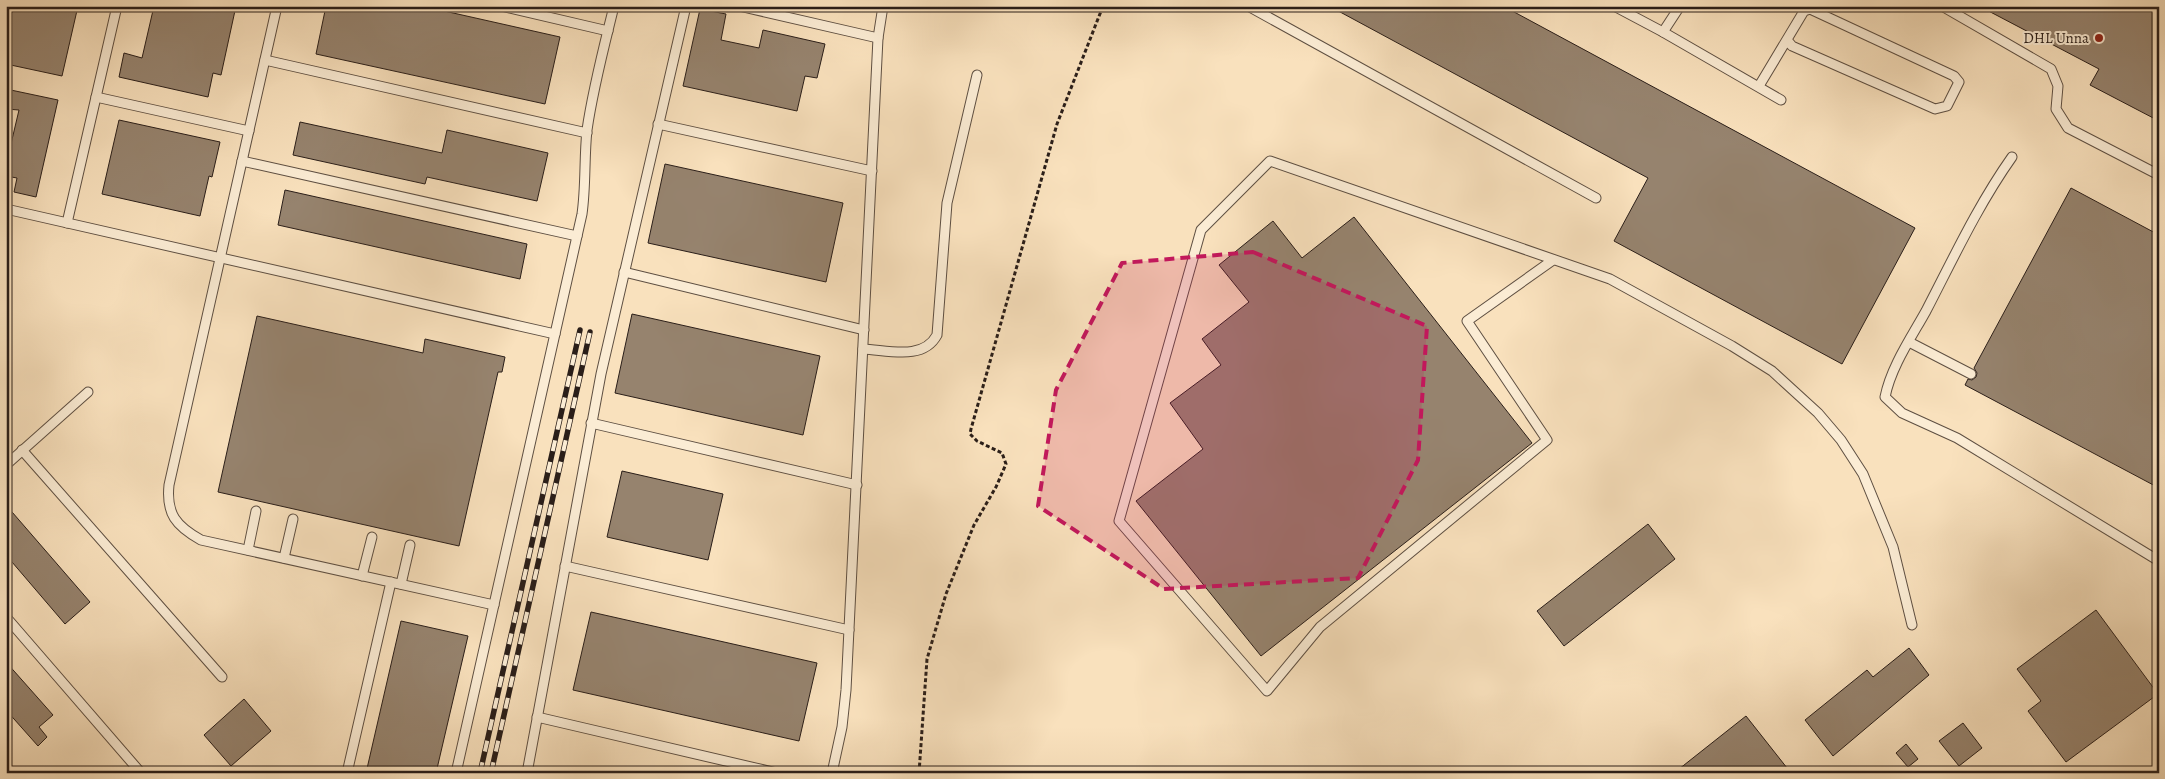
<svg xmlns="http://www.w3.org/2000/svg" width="2165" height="779" viewBox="0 0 2165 779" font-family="Alegreya,serif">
  <rect width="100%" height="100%" fill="#f9e1bd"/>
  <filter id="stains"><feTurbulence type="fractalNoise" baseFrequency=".004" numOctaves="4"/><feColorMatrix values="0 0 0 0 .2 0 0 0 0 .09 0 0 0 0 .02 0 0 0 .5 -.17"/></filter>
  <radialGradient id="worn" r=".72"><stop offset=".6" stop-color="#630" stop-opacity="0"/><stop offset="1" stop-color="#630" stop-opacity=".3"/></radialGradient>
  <g fill="#96836e" stroke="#2a1e19">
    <path d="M6,6H78L62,76L6,64Z"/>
    <path d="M154,6H236L221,75L213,73L208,97L119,77L124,53L142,58Z"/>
    <path d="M326,6H422L560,37L545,104L316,54Z"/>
    <path d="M1329,6H1503L1915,228L1842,364L1614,241L1648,178Z"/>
    <path d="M1979,6H2159V121L2090,85L2099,69Z"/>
    <path d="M700,9L726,14L721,40L759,48L763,30L825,44L817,78L805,76L797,111L683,86Z"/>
    <path d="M6,89L58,100L36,197L14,192L17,178L6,176V165L19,110L6,109Z"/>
    <path d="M119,120L220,142L212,177L209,176L200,216L102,194Z"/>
    <path d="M300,122L442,153L447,130L548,153L537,201L427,177L425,184L293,155Z"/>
    <path d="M665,164L843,203L826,282L648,243Z"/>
    <path d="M2071,188L2159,235V488L1965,385L1968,379L1972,380L1976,377L1977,373L1974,368Z"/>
    <path d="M285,190L527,244L520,279L278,225Z"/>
    <path d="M1354,217L1532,443L1261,656L1136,501L1203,449L1170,403L1221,365L1202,339L1249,302L1219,265L1273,221L1302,258Z"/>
    <path d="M632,314L820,356L803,435L615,393Z"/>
    <path d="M257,316L423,353L425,339L505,357L502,372H498L459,546L218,492Z"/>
    <path d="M622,471L723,494L708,560L607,537Z"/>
    <path d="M6,505L90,602L65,624L6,555Z"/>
    <path d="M1648,524L1675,559L1564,646L1537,611Z"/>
    <path d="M2096,610L2158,694L2066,762L2028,711L2041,701L2017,669Z"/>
    <path d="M591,612L817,663L799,741L573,690Z"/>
    <path d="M401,621L468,636L436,773H366Z"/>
    <path d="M1909,648L1929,675L1833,756L1805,720L1867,670L1873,677Z"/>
    <path d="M6,662L53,715L39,727L47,737L38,746L6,710Z"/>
    <path d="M244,699L271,731L231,766L204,735Z"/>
    <path d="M1746,716L1791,773H1674Z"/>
    <path d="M1963,723L1982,748L1959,766L1939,741Z"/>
    <path d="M1906,744L1918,759L1908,767L1896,753Z"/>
  </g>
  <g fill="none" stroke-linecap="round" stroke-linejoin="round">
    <g stroke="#5e4f42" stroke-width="11">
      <g id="lane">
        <path d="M277,6L169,485C166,514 176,526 201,540L494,605"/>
        <path d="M501,6L608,31"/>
        <path d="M739,6L878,38"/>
        <path d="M1248,6L1596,198"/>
        <path d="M1614,6L1663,32"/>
        <path d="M1680,6L1663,32L1781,100"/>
        <path d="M1942,6L2051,69L2058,86L2056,109L2068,128L2159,175"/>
        <path d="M265,60L587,133"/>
        <path d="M1759,86L1804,11L1810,9L1954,76L1959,82L1947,106L1935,109L1792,46L1787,40"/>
        <path d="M96,97L249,131"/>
        <path d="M658,124L872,171"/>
        <path d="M2012,157C1978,205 1953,259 1926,311C1911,338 1891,367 1885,397L1902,413L1957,438L2159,561"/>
        <path d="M242,161L577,236"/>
        <path d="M6,209L555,334"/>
        <path d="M67,223L117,6"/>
        <path d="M1553,260L1467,321L1547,440L1320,627L1267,691L1119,521L1201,230L1270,161L1610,279L1732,346L1772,371L1818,413L1841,440L1863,474L1893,547L1912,625"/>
        <path d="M624,272L864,330"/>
        <path d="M1909,342L1971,374"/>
        <path d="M863,349C888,350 923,361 937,335L947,203L977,75"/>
        <path d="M591,423L857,485"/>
        <path d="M22,450L222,677"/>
        <path d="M6,465L88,392"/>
        <path d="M248,550L256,511"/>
        <path d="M284,558L293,519"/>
        <path d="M565,566L849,630"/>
        <path d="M362,576L372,537"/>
        <path d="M401,584L410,545"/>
        <path d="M6,617L141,773"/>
        <path d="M537,717L777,773"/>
        <path d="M347,773L391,582"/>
        <path d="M456,773L582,214C586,186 584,158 587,130C593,88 604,47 614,6"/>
        <path d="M527,773L601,374L686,6"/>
        <path d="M832,773L842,727L846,690L878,38L883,6"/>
      </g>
    </g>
    <path stroke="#2a1e19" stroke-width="3" stroke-dasharray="4 2.5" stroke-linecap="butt" d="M919,773L927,659L946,594L974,525L996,487L1006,464L1002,453L977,441L970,434L971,429L1057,124L1103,6"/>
    <use href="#lane" stroke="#fbecd4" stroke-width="9"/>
    <g stroke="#2a1e19" stroke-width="5.5">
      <g id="rail">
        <path d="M480,773L580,330"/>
        <path d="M491,773L590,332"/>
      </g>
    </g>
    <use href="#rail" stroke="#fbecd4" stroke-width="4" stroke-dasharray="11" stroke-linecap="butt"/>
  </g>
  <path fill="#c2185b" fill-opacity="0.2" stroke="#c2185b" stroke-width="4" stroke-dasharray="10 6" stroke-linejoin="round" d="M1253,252L1427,326L1418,460L1358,578L1164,589L1038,506L1056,390L1122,263Z"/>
  <circle fill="#8f2418" stroke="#fbecd4" stroke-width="2" cx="2099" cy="38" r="5"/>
  <g text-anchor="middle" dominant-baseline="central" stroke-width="4" stroke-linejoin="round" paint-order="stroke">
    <g font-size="15" fill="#2a1e19" stroke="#fbecd4" text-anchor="end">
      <text x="2089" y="38">DHL Unna</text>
    </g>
  </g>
  <rect width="2165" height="779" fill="none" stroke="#f9e1bd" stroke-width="25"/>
  <rect x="8" y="8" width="2150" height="764" fill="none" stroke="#2a1e19" stroke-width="2.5"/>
  <rect x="12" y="12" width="2140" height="754" fill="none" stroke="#2a1e19"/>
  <rect width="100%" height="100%" filter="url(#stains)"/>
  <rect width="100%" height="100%" fill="url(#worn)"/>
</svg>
